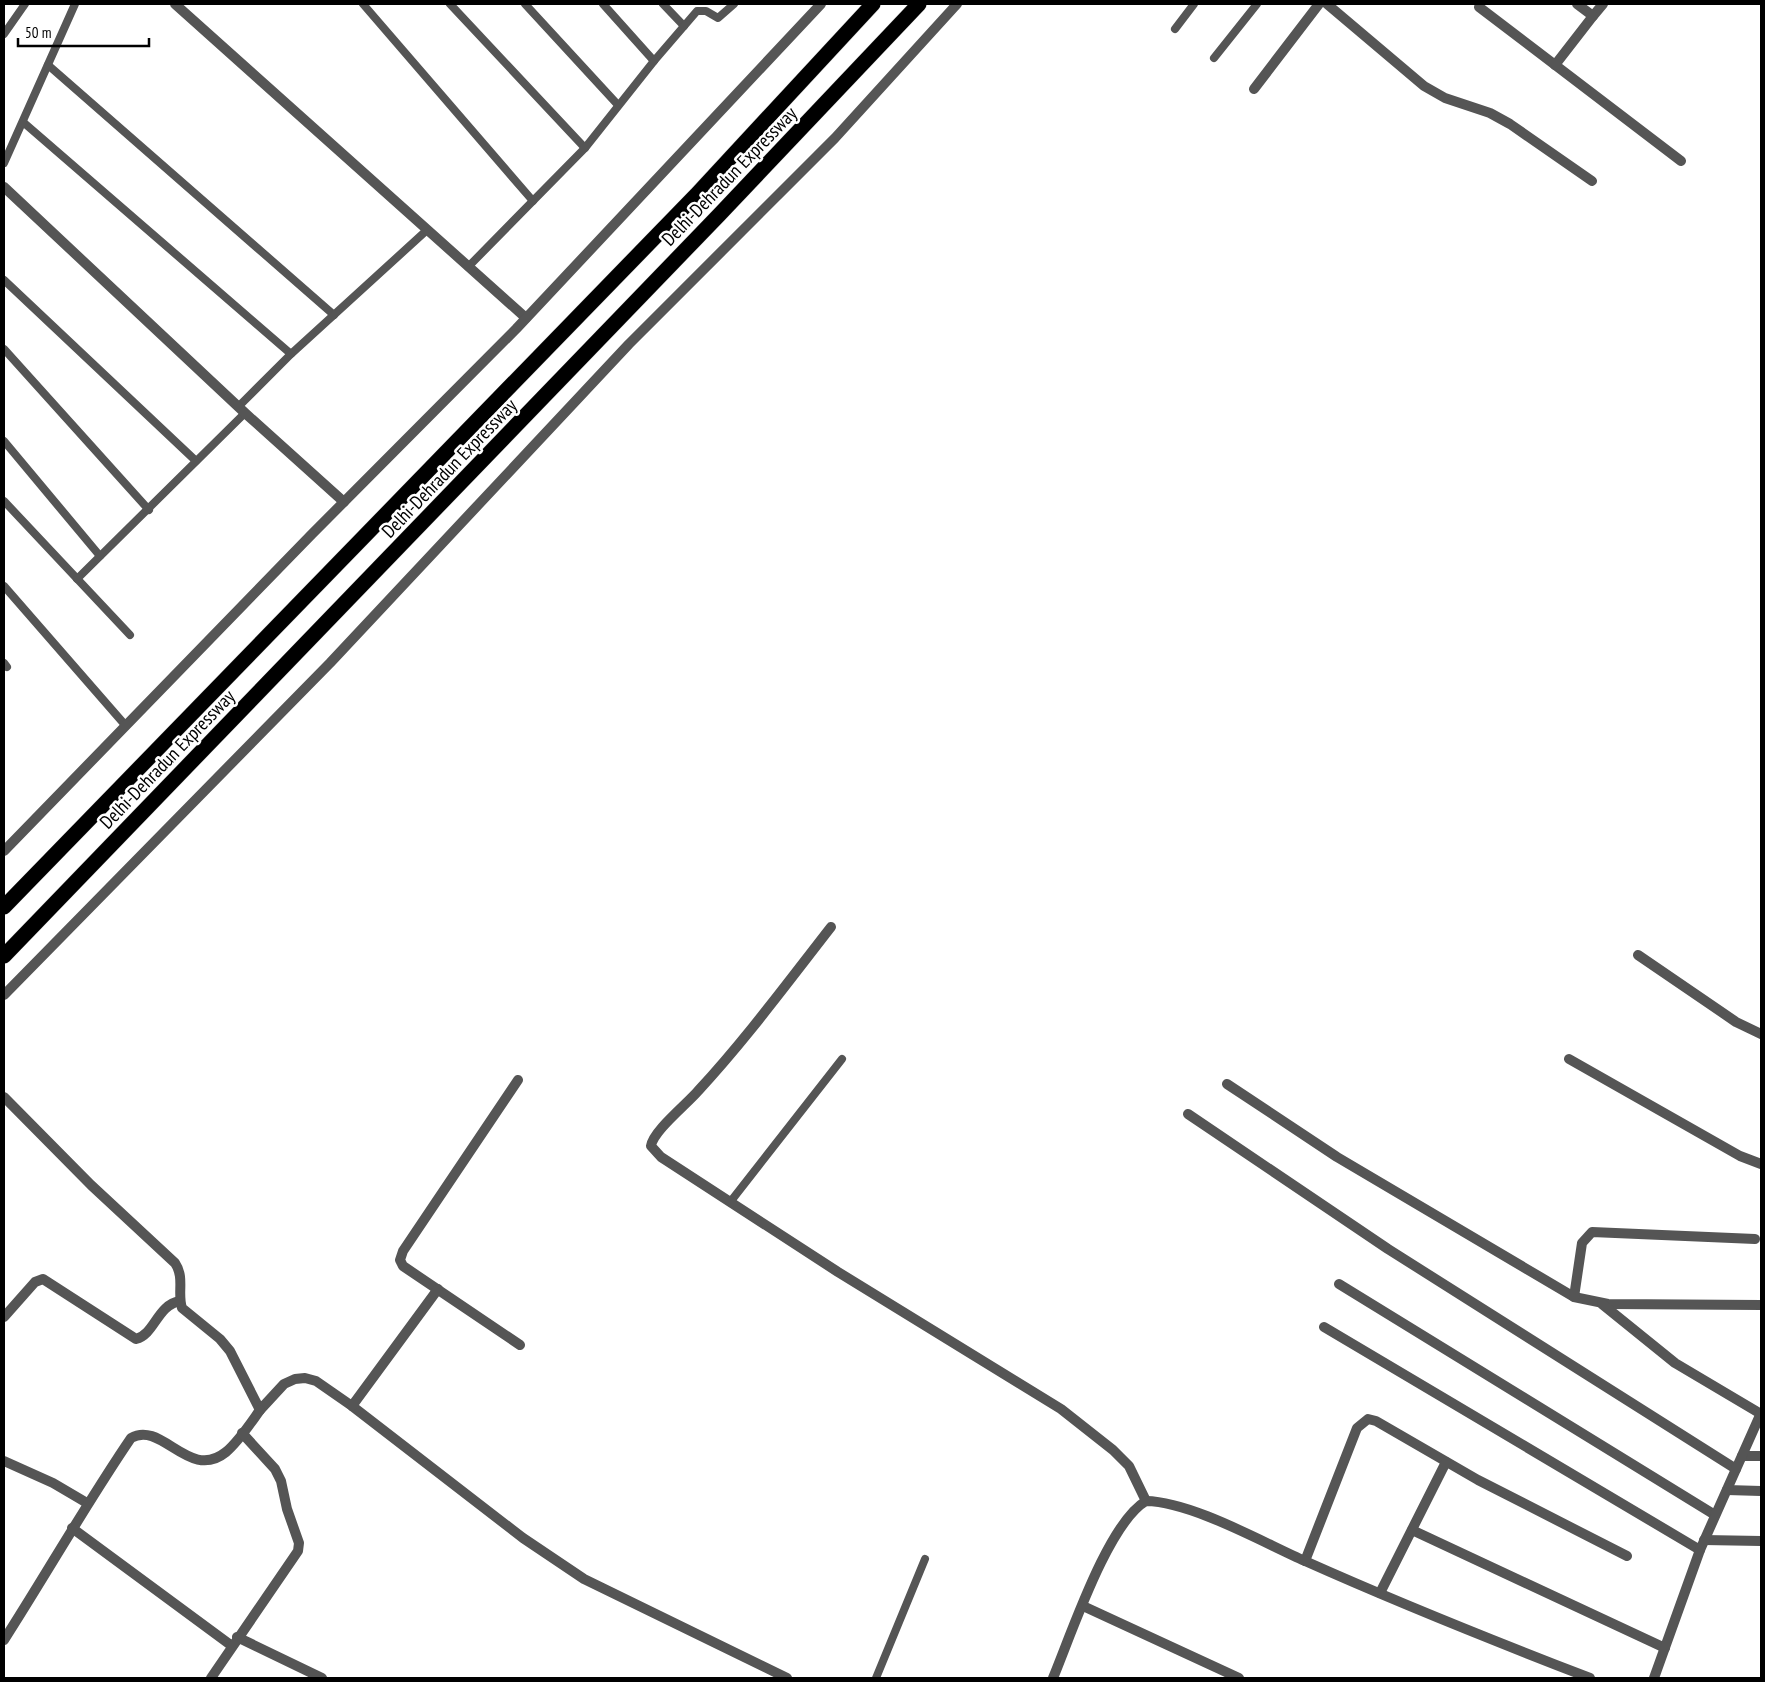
<svg xmlns="http://www.w3.org/2000/svg" width="1765" height="1682" viewBox="0 0 1765 1682" font-family="'PT Sans Narrow',sans-serif">
  <rect width="100%" height="100%" fill="#fff"/>
  <g fill="none" stroke-linecap="round" stroke-linejoin="round">
    <g stroke="#dbdbdb" stroke-width="16">
      <g id="motorway">
        <path d="M4,907L696,195L873,4"/>
        <path d="M4,956L719,215L919,4"/>
      </g>
    </g>
    <g stroke="#555" stroke-width="8">
      <path d="M363,4L533,201"/>
      <path d="M450,4L585,148"/>
      <path d="M525,4L618,105"/>
      <path d="M603,4L654,61"/>
      <path d="M663,4L684,26"/>
      <path d="M1175,29L1194,4"/>
      <path d="M4,34L25,4"/>
      <path d="M1214,58L1257,4"/>
      <path d="M48,65L334,315"/>
      <path d="M23,122L291,354"/>
      <path d="M4,163L75,4"/>
      <path d="M468,267L585,148L654,61L697,11H706L718,18L734,4"/>
      <path d="M4,280L196,461"/>
      <path d="M4,349L149,510"/>
      <path d="M238,407L291,354L427,230"/>
      <path d="M4,441L100,556"/>
      <path d="M4,501L130,635"/>
      <path d="M77,579L245,413"/>
      <path d="M4,586L126,726"/>
      <path d="M4,663L7,667"/>
      <path d="M731,1201L842,1059"/>
      <path d="M876,1678L925,1559"/>
    </g>
    <g stroke="#555" stroke-width="10">
      <path d="M175,4L526,318"/>
      <path d="M1327,4L1424,86L1445,98L1490,113L1510,124L1592,181"/>
      <path d="M1479,7L1681,161"/>
      <path d="M1593,16L1603,4"/>
      <path d="M1555,65L1593,16L1577,4"/>
      <path d="M1254,89L1319,4"/>
      <path d="M4,187L245,413L344,502"/>
      <path d="M831,927C788,982 746,1039 698,1091C687,1104 653,1131 651,1146L661,1157L838,1272L1061,1409L1113,1450L1129,1466L1146,1501"/>
      <path d="M1638,955L1736,1022L1761,1034"/>
      <path d="M1569,1059L1740,1156L1761,1164"/>
      <path d="M518,1080L403,1251L400,1260L403,1266L520,1345"/>
      <path d="M1227,1084L1337,1157L1574,1297L1608,1304L1761,1305"/>
      <path d="M4,1097L91,1185L175,1263C185,1278 177,1293 182,1308L220,1339L230,1351L260,1410L284,1384L295,1379L305,1378L316,1381L352,1406L523,1538L584,1579L787,1678"/>
      <path d="M1188,1114L1388,1249L1736,1469"/>
      <path d="M1339,1284L1715,1515"/>
      <path d="M1574,1297L1582,1243L1592,1232L1755,1239"/>
      <path d="M1602,1304L1675,1363L1761,1414"/>
      <path d="M4,1317L35,1282L43,1279L136,1339C155,1334 157,1305 180,1301"/>
      <path d="M1324,1327L1700,1550"/>
      <path d="M352,1406L438,1289"/>
      <path d="M1742,1456H1761"/>
      <path d="M4,1461L53,1483L87,1503"/>
      <path d="M1727,1490L1761,1491"/>
      <path d="M72,1528L232,1646"/>
      <path d="M1412,1530L1665,1648"/>
      <path d="M1704,1540L1761,1541"/>
      <path d="M1305,1561L1357,1428L1368,1419L1376,1421L1478,1480L1627,1556"/>
      <path d="M1380,1593L1446,1462"/>
      <path d="M1083,1606L1239,1678"/>
      <path d="M237,1637L322,1678"/>
      <path d="M4,1640C47,1573 86,1504 131,1438C162,1420 189,1482 226,1452C239,1441 250,1424 260,1410"/>
      <path d="M211,1678L298,1551L299,1543L287,1509L281,1481L275,1469L242,1433"/>
      <path d="M1053,1678C1071,1635 1108,1523 1146,1501C1192,1502 1262,1542 1305,1561C1399,1603 1494,1641 1590,1678"/>
      <path d="M1654,1678L1700,1550L1761,1413"/>
    </g>
    <g stroke="#555" stroke-width="10">
      <path d="M4,851L312,534L516,329L821,4"/>
      <path d="M4,995L330,663L629,344L835,138L957,4"/>
    </g>
    <use href="#motorway" stroke="#000" stroke-width="15"/>
  </g>
  <g text-anchor="middle" dominant-baseline="central" stroke-width="5" stroke-linejoin="round" paint-order="stroke">
    <g font-size="19" fill="#000" stroke="#fff">
      <text transform="translate(729 176) rotate(-46)">Delhi-Dehradun Expressway</text>
      <text transform="translate(449 468) rotate(-46)">Delhi-Dehradun Expressway</text>
      <text transform="translate(167 759) rotate(-46)">Delhi-Dehradun Expressway</text>
    </g>
  </g>
  <rect width="1765" height="1682" fill="none" stroke="#000000" stroke-width="10"/>
  <path d="M18 38v8h131v-8" fill="none" stroke="#000000" stroke-width="2.5"/>
  <text x="25" y="38" font-size="15" fill="#000000" stroke="#ffffff" stroke-width="4" paint-order="stroke">50 m</text>
</svg>
